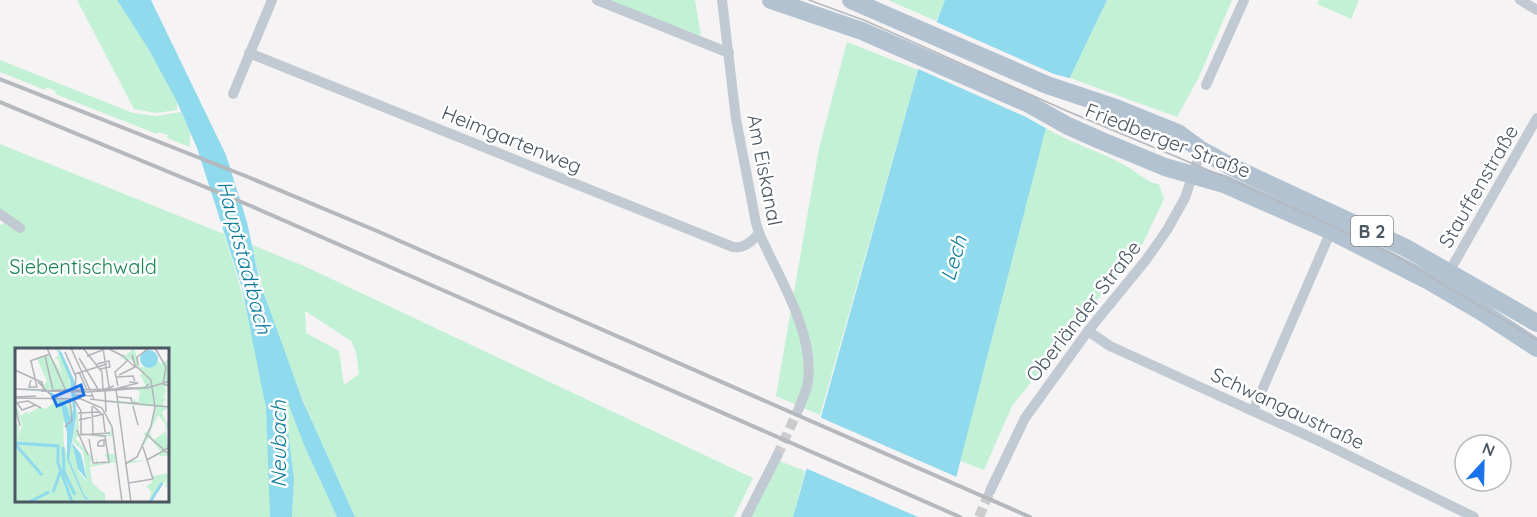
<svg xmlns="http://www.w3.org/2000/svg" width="1537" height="517" viewBox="0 0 1537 517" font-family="Quicksand,sans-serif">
  <rect width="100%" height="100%" fill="#f5f3f3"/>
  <g fill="#c3f1d5" fill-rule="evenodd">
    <path d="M77,0H117L149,50L177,102V110L156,113L134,109Z"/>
    <path d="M606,0H695L701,36Z"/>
    <path d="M888,0H945L936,21Z"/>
    <path d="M1107,0H1232L1199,77L1177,117L1070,78Z"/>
    <path d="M1319,0H1359L1351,19L1317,4Z"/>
    <path d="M847,42L918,70L820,415L776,396L819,148Z"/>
    <path d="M0,60L133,113L156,116L181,112L190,132V147L167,138L168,135L158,132L157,134L55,94L56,91L46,87L45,90L0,72Z"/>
    <path d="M1046,128C1072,144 1102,152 1128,167C1138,173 1149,184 1159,184L1164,199L1143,243L1012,406L984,470L960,461Z"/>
    <path d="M0,144L224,234C252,319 277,427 270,517H0V225L10,221L0,214ZM16,349H168V500H16Z"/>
    <path d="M252,245L304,266L753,478L734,517H355C316,429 272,340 252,245ZM305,311L351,341L356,352L359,374L344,385L339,351L306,333Z"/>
    <path d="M288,403L304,445L337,517H292L294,479L285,404Z"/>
    <path d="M777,460L805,471L793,517H750Z"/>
  </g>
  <g fill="#90daee">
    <path d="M117,0H151L226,155L247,222L260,283L302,399L355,517H337L304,445L288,403L285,404L294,479L292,517H270L266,408L242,288L197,148L177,102L149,50Z"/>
    <path d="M945,0H1107L1046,128L946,517H793L918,70Z"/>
  </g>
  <g fill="#f5f3f3">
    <path d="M934,21L1054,74L1073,79L1049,130L1026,117L916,68Z"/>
    <path d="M817,416L959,478L949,517H918L803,467Z"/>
  </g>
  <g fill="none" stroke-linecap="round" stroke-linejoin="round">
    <g stroke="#caccce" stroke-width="10" stroke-dasharray="10 5" stroke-linecap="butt">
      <path d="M777,456L799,408"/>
      <path d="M979,517L990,491"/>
    </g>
    <g stroke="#c1cad2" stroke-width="10">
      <path d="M597,0L729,53"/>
      <path d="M722,0L736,119L756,223L759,233C779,278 814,331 808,381C807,390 802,400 799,408"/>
      <path d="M1520,0L1537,10"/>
      <path d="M249,53L733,247C744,249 752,242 759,233"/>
      <path d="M1206,85L1244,0"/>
      <path d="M233,94L272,0"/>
      <path d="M0,214L20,228"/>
      <path d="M1449,272L1537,118"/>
      <path d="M1088,331L1110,346L1321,442L1474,517"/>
      <path d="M1253,411L1331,231"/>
      <path d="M990,491L1025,418L1088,331L1146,260L1167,230L1185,198L1201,150"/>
      <path d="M746,517L777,456"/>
    </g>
    <g stroke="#b3c2d1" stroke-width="18">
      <path d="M771,0L862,31L1027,103L1068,126L1102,141L1165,167L1224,184L1331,231L1429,281L1482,312L1537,348"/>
      <path d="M851,0L1047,85L1116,108L1178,133L1201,150L1232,167L1406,248L1537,323"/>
    </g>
    <path stroke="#b5b8bd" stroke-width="1.5" d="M809,0L866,21L1067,111L1227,178L1328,224L1394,255L1537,340"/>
    <g stroke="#b5b8bd" stroke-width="4">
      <path d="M0,79L248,177L377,231L1030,517"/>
      <path d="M0,102L251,206L960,517"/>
    </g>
  </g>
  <g text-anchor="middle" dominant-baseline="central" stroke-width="5" stroke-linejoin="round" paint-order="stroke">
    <rect fill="#fff" stroke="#808990" stroke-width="1.5" x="1351" y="216" width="42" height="30" rx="4.5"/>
    <g font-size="18" font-weight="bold" fill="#4a5661">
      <text x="1372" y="231">B 2</text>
    </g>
    <g font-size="20" fill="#4a5661" stroke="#fff">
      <text transform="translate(512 139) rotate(22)">Heimgartenweg</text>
      <text transform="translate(1168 140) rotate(21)">Friedberger Straße</text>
      <text transform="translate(765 170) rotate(79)">Am Eiskanal</text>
      <text transform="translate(1478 186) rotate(-60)">Stauffenstraße</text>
      <text transform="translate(1083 311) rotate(-52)">Oberländer Straße</text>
      <text transform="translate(1288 408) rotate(25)">Schwangaustraße</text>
    </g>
    <g font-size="20" fill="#17864f" stroke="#fff">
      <text x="83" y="266">Siebentischwald</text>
    </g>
    <g font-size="21" font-style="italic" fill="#0c7c9b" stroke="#fff">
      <text transform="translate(245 257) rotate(75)">Hauptstadtbach</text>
      <text transform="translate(953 258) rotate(-74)">Lech</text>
      <text transform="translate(278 444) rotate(-90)">Neubach</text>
    </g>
  </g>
  <g transform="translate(15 348)">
    <rect width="154" height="154" fill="#f5f3f3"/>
    <path d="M40,0L45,6L54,29L55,42H30L28,38L32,33L22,11L34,6L47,25L43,11H39L44,7ZM119,0L125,19L136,20L143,12L145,16L154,11V38L149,39L152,44L148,46H152L148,48H153L147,49L151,51L147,57L154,59L147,64L152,77V71L154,74V80L150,81L154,99L150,103L153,108H144L146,104L134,89L119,113L132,112L111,116L113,128L126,127L113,128V134H117L113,135L115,154L111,115L120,111L129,94L132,89L128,86L135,82L140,59L103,55L102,58V52L118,55V50L123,55L125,43L116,40L131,38L125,27L129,25L115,11L111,13L104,8L109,9ZM143,67L151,77L149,85L138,92L135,84ZM37,51L55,52L58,70L52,88L54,79L50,73L48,75L49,98L72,154H0V75L4,78L3,88L7,78L0,55L6,68L12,63L13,66L24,59L31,61L40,53ZM59,51L63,67L64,88L60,90L77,109L75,117L81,115V109L83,116L94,114L89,106H99L97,88L79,90L95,86L96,79L101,115H97L99,110L96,115L75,119L77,135L90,146V154H76L70,149L54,111L57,95L64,124L72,133L68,103L57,93L61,74ZM154,125V136L151,137L154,139H150L152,131L135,154L136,143L131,138L136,136L138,128Z" fill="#c3f1d5" fill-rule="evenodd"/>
    <path d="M42,0L47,5L60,34L61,69L54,111L69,147L76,154L69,150L52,111V85L45,52L31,44L0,41L31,43L38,45L52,59L55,69L58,62L55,32ZM125 11a9 9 0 1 1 18 0a9 9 0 1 1-18 0ZM57,95L66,106L72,132L63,121Z" fill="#90daee"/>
    <path fill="none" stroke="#90daee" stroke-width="3" d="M0,95L43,98V115L57,154M0,96L27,127M48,99L49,124L60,147M38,144L46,122M14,154L34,144M135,154L147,135"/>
    <path fill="none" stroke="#b1b4b9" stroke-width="1.5" d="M32,0L51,43M56,0L79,51M68,0L87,24L88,42M88,0L94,39M92,0L110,9M140,0L151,19L148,36L155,38M50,4L61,29L60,41M30,8L38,42M72,8L90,1M64,10L83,41M15,13L35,6M16,13L22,39H14L16,32M82,16L94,13L95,19L85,21M123,17L122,9L134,0M0,22L26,34H27V35L28,38L29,42L30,43L45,42L61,43H65L71,44H73L108,40H129L134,36L129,40L73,44L30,43L29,42L26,34ZM64,24L72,42M60,26L92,16M104,27L120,19L110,10M102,29L118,28L120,33M23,34L38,49M103,38L100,24L112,13M0,41L28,42M100,41L123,35L114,34M101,41L116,154M26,43L132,40L155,33M60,47L78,48M0,49L21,48M103,49L116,50L117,55H123M0,50L66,51L87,60L97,79L107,154M59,51L66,63V86M75,51L99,54M92,53L155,59M0,55L13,53L26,60M2,55L7,62L21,57M0,58L5,78M77,58L78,87M78,58L88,67L90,84M118,58L123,77M91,64L90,41L99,38M63,65L85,64M64,72L89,66M50,79L57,72L55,51M62,82L64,87L95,85M66,86L90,88L94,114L78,115L74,91M64,87L73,107M132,87L155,107M89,92V98H83V94L87,92H91M128,99L138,131M132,112L155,99M110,116L122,109L136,78L140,59L136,32L120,17L117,7M113,135L138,131"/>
    <path fill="#1a73e8" fill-opacity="0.15" stroke="#1a73e8" stroke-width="3" d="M66,37L69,47L42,58L38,49Z"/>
    <rect width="154" height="154" fill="none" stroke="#4a5661" stroke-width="3"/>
  </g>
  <g transform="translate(1483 463) rotate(22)"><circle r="28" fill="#ffffff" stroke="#b7bbc0" stroke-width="1.5"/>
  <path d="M0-4.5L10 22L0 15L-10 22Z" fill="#1a73e8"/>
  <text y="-9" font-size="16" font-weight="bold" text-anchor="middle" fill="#4a5661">N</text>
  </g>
</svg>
